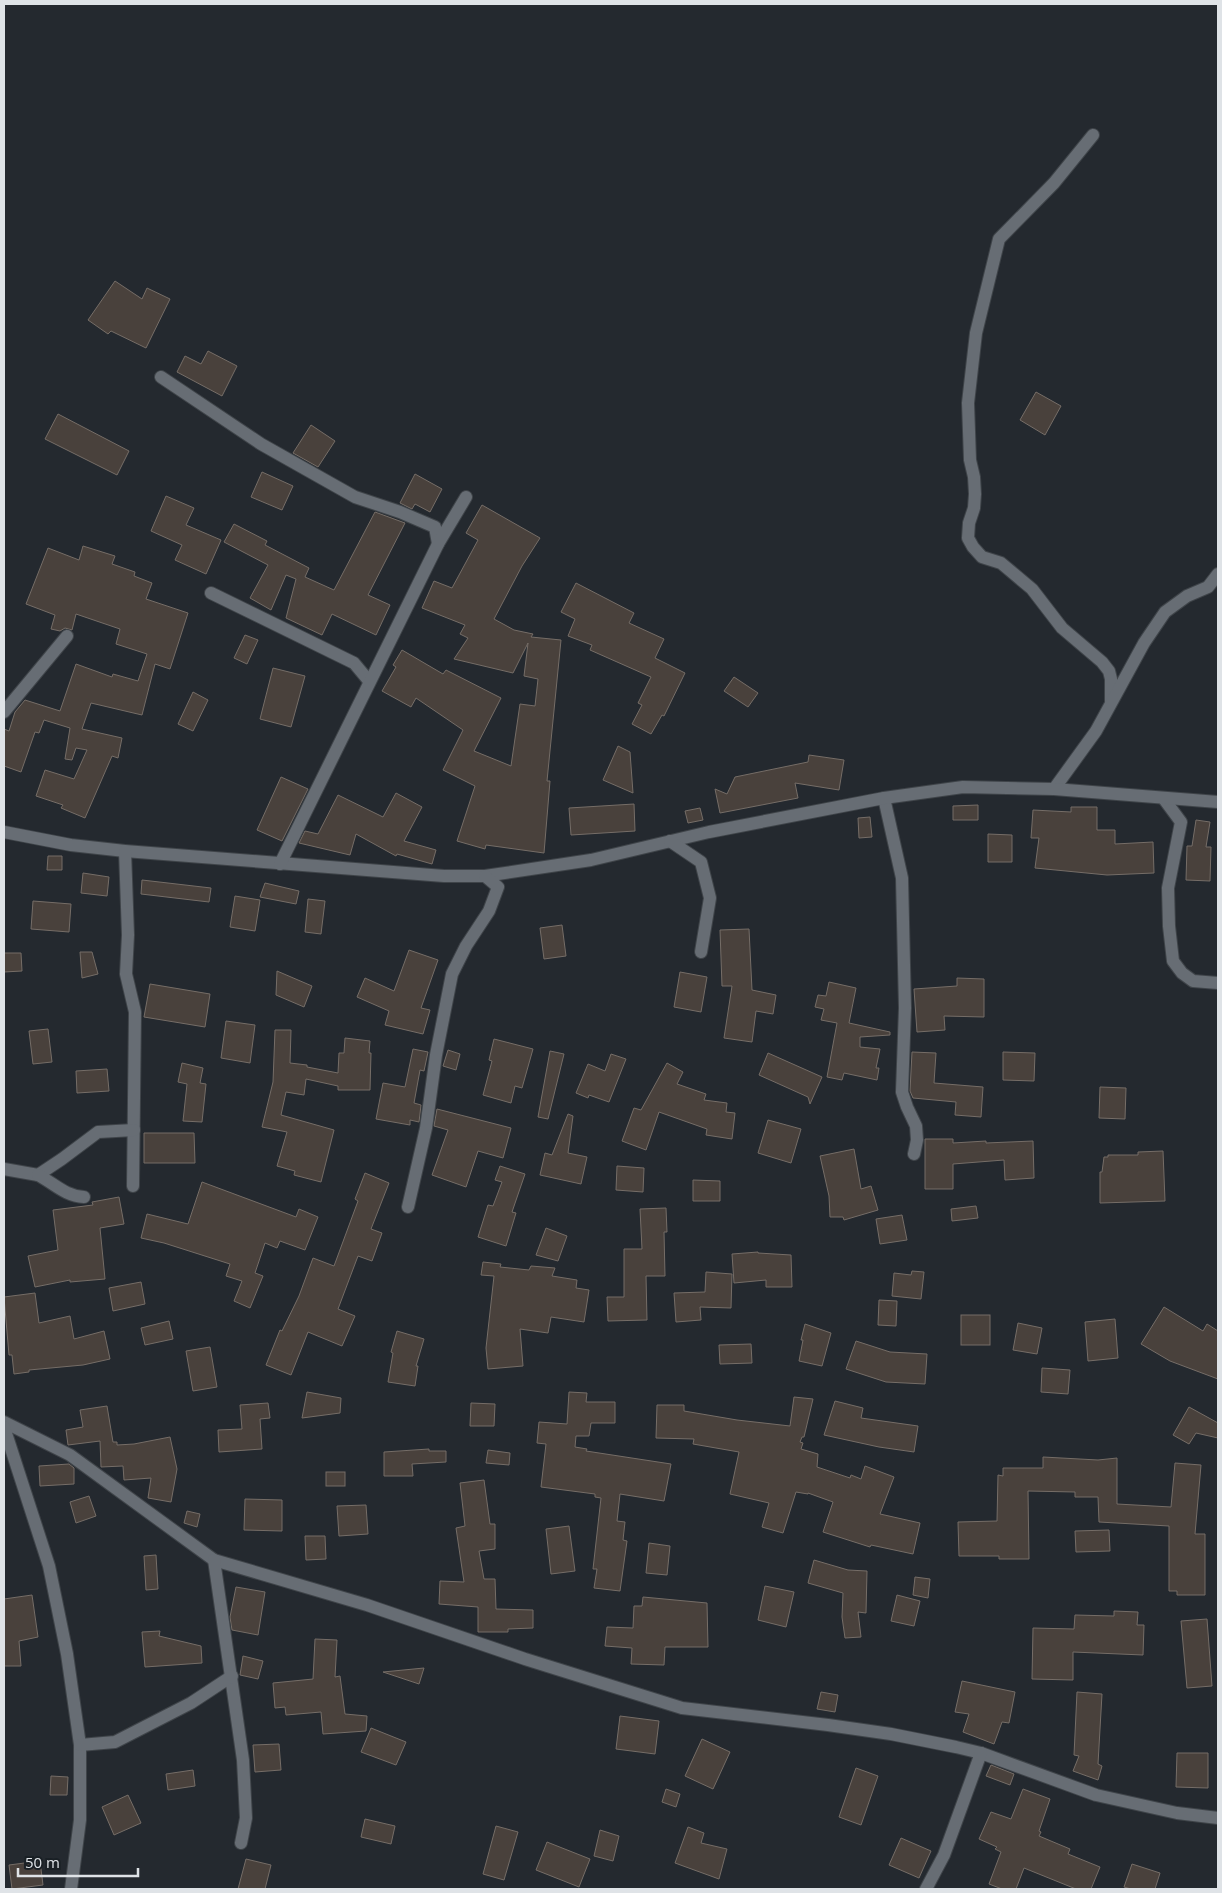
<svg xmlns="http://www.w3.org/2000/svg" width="1222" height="1893" viewBox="0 0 1222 1893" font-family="'Open Sans',sans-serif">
  <rect width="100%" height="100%" fill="#24292f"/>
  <g fill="#49413c" stroke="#756d67">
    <path d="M115,281L142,299L147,288L170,299L146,348L111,331L108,334L88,320Z"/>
    <path d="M208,351L237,366L222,396L177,372L185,356L201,364Z"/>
    <path d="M1036,392L1061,406L1045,435L1020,420Z"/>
    <path d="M58,414L129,451L117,475L45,439Z"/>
    <path d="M311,425L335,441L318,467L293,453Z"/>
    <path d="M262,472L293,486L282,510L251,497Z"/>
    <path d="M415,474L442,489L430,512L415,504L412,509L400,503Z"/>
    <path d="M166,496L194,508L186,525L221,540L206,574L175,560L182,545L151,531Z"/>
    <path d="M482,505L540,538L522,566L494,619L514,630L533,634L531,637L561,640L547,781H550L544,853L486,845L485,849L457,841L475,786L443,770L463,730L416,698L411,707L382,691L396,667L393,665L402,650L443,674L446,670L501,698L474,751L511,766L520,704L535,706L538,679L524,676L528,643L513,673L454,659L468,638L460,634L465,625L422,608L434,581L452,588L478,540L466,533Z"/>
    <path d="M375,512L405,523L368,595L390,605L376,635L332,614L322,635L286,618L296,579L286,575L271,610L250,598L268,565L224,542L234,524L267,541L265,545L309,568L305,577L334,590Z"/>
    <path d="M83,546L115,556L112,564L135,572L134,576L152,583L146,599L188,613L170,669L155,664L142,715L91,703L82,729L122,738L118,758L112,756L85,818L61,808L63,805L36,796L45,770L74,779L87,750L76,748L72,760L65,759L70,728L44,720L39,733L35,732L21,772L4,766V729L9,731L15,712L25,700L60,711L76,664L112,677L113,674L138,681L147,654L116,644L120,629L76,614L72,630L65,628L60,631L51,629L55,615L26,604L48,548L79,560Z"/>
    <path d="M576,583L634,613L629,623L664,639L655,658L685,673L664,716L662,715L651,734L632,724L642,705L638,703L651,677L590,650L592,645L568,636L575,619L561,612Z"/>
    <path d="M245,635L258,640L247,664L234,658Z"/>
    <path d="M273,668L305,676L291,727L260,719Z"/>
    <path d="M734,677L758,693L748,707L724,691Z"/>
    <path d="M193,692L208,700L193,731L178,724Z"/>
    <path d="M618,746L630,752L633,793L603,780Z"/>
    <path d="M809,755L844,760L839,790L795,783L798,798L720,813L715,789L727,794L735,777L808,762Z"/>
    <path d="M281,777L308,789L282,841L257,830Z"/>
    <path d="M396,793L422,807L404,841L436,850L432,864L397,854L396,856L356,834L350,855L299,843L305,831L318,834L338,795L383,817Z"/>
    <path d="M634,804L635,831L571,835L569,808Z"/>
    <path d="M978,805V820H953V806Z"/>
    <path d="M1071,807H1097V830H1115V844L1153,842L1154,873L1107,875L1035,868L1039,838H1031L1033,810L1071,812Z"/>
    <path d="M700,808L703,820L688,823L685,811Z"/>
    <path d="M870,817L872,837L859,838L858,818Z"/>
    <path d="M1196,820L1210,822L1206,847H1211L1210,881L1186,880L1187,846H1192Z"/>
    <path d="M988,834L1012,835V862H988Z"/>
    <path d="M48,856H62V870H47Z"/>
    <path d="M83,873L109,877L107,896L81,893Z"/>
    <path d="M142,880L211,888L209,902L141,894Z"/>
    <path d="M265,883L299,891L296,904L260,897Z"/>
    <path d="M235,896L260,900L255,931L230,927Z"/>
    <path d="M308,899L325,901L321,934L305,932Z"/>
    <path d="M33,901L71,904L69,932L31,929Z"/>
    <path d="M562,925L566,956L544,959L540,928Z"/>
    <path d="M749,929L752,990L776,995L773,1014L756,1011L752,1042L724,1038L732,986H722L720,930Z"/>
    <path d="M409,950L438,960L421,1008L430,1010L423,1034L385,1025L389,1011L357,997L365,978L394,991Z"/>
    <path d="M80,952H92L98,974L82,978Z"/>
    <path d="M4,953H21L22,971L4,972Z"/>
    <path d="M277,971L312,986L304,1007L276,995Z"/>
    <path d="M680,972L707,977L701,1012L674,1007Z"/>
    <path d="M957,978L984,979V1017L944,1016L945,1030L917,1032L914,989L957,986Z"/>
    <path d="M829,982L856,988L849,1023L890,1032V1035L860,1037V1047L880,1049L876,1068H879L877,1080L844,1073L842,1080L827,1077L837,1023L821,1020L824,1009L815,1007L818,995L826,996Z"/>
    <path d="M150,984L210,994L205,1027L144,1017Z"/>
    <path d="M226,1021L255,1025L250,1063L221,1058Z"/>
    <path d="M48,1029L52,1062L33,1064L29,1031Z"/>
    <path d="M275,1030H291L290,1063L307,1065V1067L338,1073L339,1053H344L345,1038L370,1041L369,1053H371L370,1090H338V1086L306,1079L304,1095L286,1092L281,1115L334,1130L321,1182L294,1175L295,1171L277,1166L287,1132L262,1127L273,1082Z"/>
    <path d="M494,1039L533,1049L522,1088L515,1086L511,1103L483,1095L492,1061L489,1060Z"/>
    <path d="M413,1049L428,1052L424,1071L420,1070L414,1103L421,1105L419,1122L410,1120V1125L376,1119L383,1083L405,1087Z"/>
    <path d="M448,1050L460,1054L456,1070L443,1066Z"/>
    <path d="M550,1051L564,1054L548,1119L538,1117Z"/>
    <path d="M912,1052L936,1053L934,1083L983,1087L981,1117L955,1115L956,1102L913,1098L910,1091Z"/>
    <path d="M1003,1052L1035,1053L1034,1081L1003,1080Z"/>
    <path d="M768,1053L822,1077L810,1104L808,1097L759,1075Z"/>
    <path d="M611,1054L626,1059L609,1102L589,1095L588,1098L576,1093L588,1064L605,1071Z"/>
    <path d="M182,1063L203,1068L200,1083L206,1084L202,1122L183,1121L187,1084L178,1082Z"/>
    <path d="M667,1063L683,1072L677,1084L706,1094L704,1100L727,1103L726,1112L735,1113L732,1139L706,1135L707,1129L659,1112L646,1150L622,1141L634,1108L641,1110Z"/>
    <path d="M107,1069L109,1091L77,1093L76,1071Z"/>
    <path d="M1100,1087L1126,1088L1125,1119L1099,1118Z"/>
    <path d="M437,1109L511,1128L503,1158L478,1151L466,1187L432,1175L448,1130L434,1126Z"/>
    <path d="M568,1114L573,1116L568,1153L587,1157L581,1184L540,1175L545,1153L552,1155Z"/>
    <path d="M768,1120L801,1129L791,1163L758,1153Z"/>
    <path d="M144,1133H194L195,1163H144Z"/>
    <path d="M925,1139H953V1143L986,1141V1143L1033,1141L1034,1178L1005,1180L1004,1160L953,1164V1189H925Z"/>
    <path d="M854,1149L861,1189L871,1186L878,1210L844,1220L843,1217H830L829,1196L820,1156Z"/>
    <path d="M1163,1151L1165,1201L1100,1203V1172H1102L1104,1157H1108V1155H1138V1152Z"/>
    <path d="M500,1166L525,1174L512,1212L516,1213L506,1246L478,1237L488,1205L493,1206L502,1182L495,1180Z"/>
    <path d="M617,1166L644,1168L643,1192L616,1190Z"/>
    <path d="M365,1173L389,1183L371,1229L382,1233L372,1261L358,1256L338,1309L355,1316L342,1346L308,1332L291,1375L266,1365L280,1330L282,1331L299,1296L313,1258L334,1266L358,1201L355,1199Z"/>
    <path d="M693,1180L720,1181V1201H693Z"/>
    <path d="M202,1182L296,1217L299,1209L318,1217L305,1250L280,1241L277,1248L265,1243L255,1273L263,1276L250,1308L234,1301L242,1281L226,1276L230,1264L164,1243L141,1238L147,1214L188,1224Z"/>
    <path d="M119,1197L124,1224L100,1228L105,1279L70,1282V1280L35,1287L28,1256L58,1250L53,1210L93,1205L92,1202Z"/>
    <path d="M976,1206L978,1218L952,1221L951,1209Z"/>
    <path d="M666,1208L667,1232H664L665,1276H646L647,1320L608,1321L607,1297H624V1249H642L640,1209Z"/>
    <path d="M902,1215L907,1240L880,1244L876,1219Z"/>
    <path d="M546,1228L567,1236L558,1261L536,1255Z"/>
    <path d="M758,1252V1253L791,1255L792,1287H766V1280L734,1283L732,1254Z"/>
    <path d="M483,1262L501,1264L500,1267L529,1270L531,1266L555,1268L552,1276L577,1280L576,1288L589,1290L584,1322L551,1317L548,1333L520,1329L523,1366L488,1369L486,1348L494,1276L481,1275Z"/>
    <path d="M912,1271L924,1272L921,1299L892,1296L894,1273L911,1275Z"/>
    <path d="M706,1272L732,1274L731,1308L700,1307L701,1320L676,1322L674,1293L705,1292Z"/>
    <path d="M141,1282L145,1304L113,1311L109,1288Z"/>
    <path d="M35,1293L39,1323L70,1316L74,1339L104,1331L110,1359L83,1365L29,1370V1372L14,1374L12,1355H9L4,1297Z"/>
    <path d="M879,1300L897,1301L896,1326L878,1325Z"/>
    <path d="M1164,1307L1203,1331L1207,1324L1218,1331V1379L1170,1361L1141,1344Z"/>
    <rect x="961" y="1315" width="29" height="30"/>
    <path d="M1115,1319L1118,1358L1088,1361L1085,1322Z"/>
    <path d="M169,1321L173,1339L145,1345L141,1328Z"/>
    <path d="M1018,1323L1042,1328L1037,1354L1013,1350Z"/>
    <path d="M805,1324L831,1333L822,1366L799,1361L803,1340H801Z"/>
    <path d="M397,1331L424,1339L416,1366H418L415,1386L388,1382L393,1353L391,1352Z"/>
    <path d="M856,1341L890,1352L927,1354L925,1384L886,1382L846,1369Z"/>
    <path d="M751,1344L752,1363L720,1364L719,1345Z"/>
    <path d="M210,1347L217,1387L193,1391L186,1351Z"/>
    <path d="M1042,1368L1070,1370L1068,1394L1041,1392Z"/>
    <path d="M307,1392L341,1398L340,1413L302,1418Z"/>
    <path d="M569,1392L587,1393L586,1402H615V1423H591L589,1436H576L575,1447L587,1449L586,1451L671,1464L664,1501L620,1494L617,1521L625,1522L623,1540L627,1541L620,1591L594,1588L597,1569H593L601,1498L595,1497V1494L541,1487L546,1444L537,1443L539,1422L567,1424Z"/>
    <path d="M794,1397L813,1399L804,1437H802L800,1442L803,1443L801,1449L818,1454L817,1467L850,1478L851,1475L861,1479L865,1466L894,1477L880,1514L920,1523L913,1554L871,1545L870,1547L823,1532L833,1502L808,1493V1494L796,1492L783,1533L762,1527L769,1503L730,1494L739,1452L693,1444L694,1439L656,1438L657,1405H684V1411L737,1420L790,1426Z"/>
    <path d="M835,1401L863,1408L861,1418L918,1426L914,1452L879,1447L824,1435Z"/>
    <path d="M268,1403L270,1418L260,1419L262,1449L219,1452L218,1430L242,1429L240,1405Z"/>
    <path d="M471,1403L495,1404L494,1426H470Z"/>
    <path d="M107,1406L113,1442H117V1445L134,1444L170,1437L177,1469L171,1502L148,1498L151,1478L124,1480L123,1466L101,1467L100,1441L68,1445L66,1430L83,1427L80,1410Z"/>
    <path d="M1189,1407L1218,1423V1438L1196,1433L1189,1444L1173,1435Z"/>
    <path d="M429,1449V1451H446V1462L412,1464L413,1476H384V1452Z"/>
    <path d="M488,1450L510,1453L509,1465L486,1463Z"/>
    <path d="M1043,1457L1098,1460L1117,1458V1504L1171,1507L1175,1463L1201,1465L1195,1534H1205V1595H1177V1591H1169V1526L1099,1522L1098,1497H1075V1492L1028,1491L1029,1559H999V1556H959L958,1522L997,1521L998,1475L1003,1476V1468H1043Z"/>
    <path d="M69,1464L74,1468V1484L40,1486L39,1466Z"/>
    <rect x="326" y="1472" width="19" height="14"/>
    <path d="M484,1480L490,1524H495V1549L479,1551L484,1579H495L496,1609L533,1610V1628L508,1629V1632H478V1607L439,1604L440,1581L464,1582L456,1528L465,1526L460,1483Z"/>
    <path d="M89,1496L96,1516L76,1523L70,1502Z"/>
    <path d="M245,1499L282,1500V1531L244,1530Z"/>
    <path d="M366,1505L368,1534L339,1536L337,1506Z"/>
    <path d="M187,1511L200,1514L197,1527L184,1523Z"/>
    <path d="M569,1526L575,1571L551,1574L546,1529Z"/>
    <path d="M1109,1530L1110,1551L1076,1552L1075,1531Z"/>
    <path d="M305,1536H325L326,1559L306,1560Z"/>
    <path d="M649,1543L670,1546L667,1575L646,1573Z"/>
    <path d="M156,1555L158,1589L146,1590L144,1556Z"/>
    <path d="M814,1560L848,1570L867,1571L866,1613L858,1612L861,1637L845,1638L842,1617L843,1593L808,1583Z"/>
    <path d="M915,1577L930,1579L928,1598L913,1595Z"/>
    <path d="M765,1586L794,1592L786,1627L758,1620Z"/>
    <path d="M236,1587L265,1592L258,1635L232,1630L230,1617Z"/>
    <path d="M32,1595L38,1637L19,1641L21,1666H4V1599Z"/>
    <path d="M897,1595L920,1601L914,1626L891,1621Z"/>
    <path d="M643,1597L707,1603L708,1647H665L664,1665L631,1664L632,1648L605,1646L607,1627L633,1628L634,1606H642Z"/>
    <path d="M1114,1611L1138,1612L1137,1625H1144L1143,1655L1073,1652V1680L1032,1679L1033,1628L1074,1629L1075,1615L1114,1616Z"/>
    <path d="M1207,1619L1212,1686L1187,1688L1181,1621Z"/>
    <path d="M160,1631L159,1636L201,1646L202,1663L145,1667L142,1632Z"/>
    <path d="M315,1639L337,1640L335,1677L340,1676L345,1714L367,1716L366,1731L323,1734L321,1712L286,1715L285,1707L275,1708L273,1683L313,1679Z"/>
    <path d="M243,1656L263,1661L258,1679L240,1675Z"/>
    <path d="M424,1668L419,1684L383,1672Z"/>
    <path d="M962,1681L1015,1692L1009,1723L1002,1722L994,1744L963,1732L969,1714L955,1712Z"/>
    <path d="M821,1692L838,1695L835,1712L817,1709Z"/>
    <path d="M1077,1692L1102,1694L1098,1764L1102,1766L1098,1780L1073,1771L1079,1756L1074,1755Z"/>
    <path d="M620,1716L659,1721L655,1754L616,1749Z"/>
    <path d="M371,1728L406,1742L396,1765L361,1752Z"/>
    <path d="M702,1739L730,1752L713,1789L685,1776Z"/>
    <path d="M279,1744L281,1770L255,1772L253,1745Z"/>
    <path d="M1177,1753H1208V1788L1176,1787Z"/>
    <path d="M991,1765L1014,1774L1010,1785L986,1776Z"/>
    <path d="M856,1768L878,1776L861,1825L839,1817Z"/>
    <path d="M193,1770L195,1786L168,1790L166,1774Z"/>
    <path d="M51,1776L68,1777L67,1795H50Z"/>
    <path d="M666,1789L680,1794L676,1807L662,1802Z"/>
    <path d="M1023,1789L1050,1799L1039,1831L1041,1832L1039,1836L1070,1849L1068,1854L1100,1867L1091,1889H1076L1024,1868L1016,1889H1002L989,1884L1001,1852L995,1849L997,1847L979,1839L991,1812L1011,1819Z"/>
    <path d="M128,1795L141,1823L114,1835L102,1807Z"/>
    <path d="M365,1819L395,1826L391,1844L361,1837Z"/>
    <path d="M496,1826L518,1832L504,1880L483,1874Z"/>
    <path d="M688,1827L704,1833L701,1843L727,1849L719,1879L675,1863Z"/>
    <path d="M600,1830L619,1836L613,1861L594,1856Z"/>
    <path d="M901,1838L931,1851L919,1878L889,1865Z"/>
    <path d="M547,1842L590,1859L579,1887L536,1870Z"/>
    <path d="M246,1859L271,1865L265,1889H238Z"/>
    <path d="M40,1861L43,1885L12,1889L9,1865Z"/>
    <path d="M1132,1864L1160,1873L1155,1889H1131L1124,1887Z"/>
  </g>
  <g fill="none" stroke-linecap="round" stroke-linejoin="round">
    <g stroke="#3f4449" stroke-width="14">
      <g id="street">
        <path d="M1093,135L1054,183L999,239L976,333L968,403L970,460L974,477L975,494L974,508L969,523L968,538L973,547L982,557L1001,563L1032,589L1062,628L1102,662L1109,671L1111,679V701"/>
        <path d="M161,377L261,444L355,497L400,512L435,527L438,544"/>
        <path d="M211,593L354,663L369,681"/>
        <path d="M4,712L67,636"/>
        <path d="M1054,789L1096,731L1144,643L1165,612L1187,596L1208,587L1218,574"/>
        <path d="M884,798L902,878L905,1008L902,1092L907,1107L916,1126L917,1140L914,1154"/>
        <path d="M1164,799L1181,822L1168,888L1169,926L1173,961L1182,973L1193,981L1218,983"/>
        <path d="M4,832L71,845L125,851L444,876H485L591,860L709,832L884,798L963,787L1054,789L1218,802"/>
        <path d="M670,841L701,862L710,898L701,952"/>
        <path d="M125,851L128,935L126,974L135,1012L133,1186"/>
        <path d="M280,864L438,544L466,497"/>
        <path d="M4,1169L38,1175L62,1159L98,1132L134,1130"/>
        <path d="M38,1175C55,1184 65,1196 84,1197"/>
        <path d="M408,1207L426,1128L436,1055L452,974L466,946L489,911L498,887L485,876"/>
        <path d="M4,1422L70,1455L214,1560L367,1605L525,1659L682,1708L828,1725L891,1734L956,1747L981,1753L1096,1795L1177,1813L1218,1818"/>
        <path d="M4,1427L49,1566L67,1654L80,1745V1820L71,1889"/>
        <path d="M214,1560L243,1760L246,1818L241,1843"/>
        <path d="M80,1745L115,1742L191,1703L232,1676"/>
        <path d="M926,1889L944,1855L981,1753"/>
      </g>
    </g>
    <use href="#street" stroke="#676d74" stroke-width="12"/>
  </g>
  <rect width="1222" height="1893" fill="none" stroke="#dfe3e7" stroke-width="10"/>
  <path d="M18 1868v8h120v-8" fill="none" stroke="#dfe3e7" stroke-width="2.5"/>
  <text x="25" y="1868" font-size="15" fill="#dfe3e7" stroke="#1a2025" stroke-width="4" paint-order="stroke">50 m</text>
</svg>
